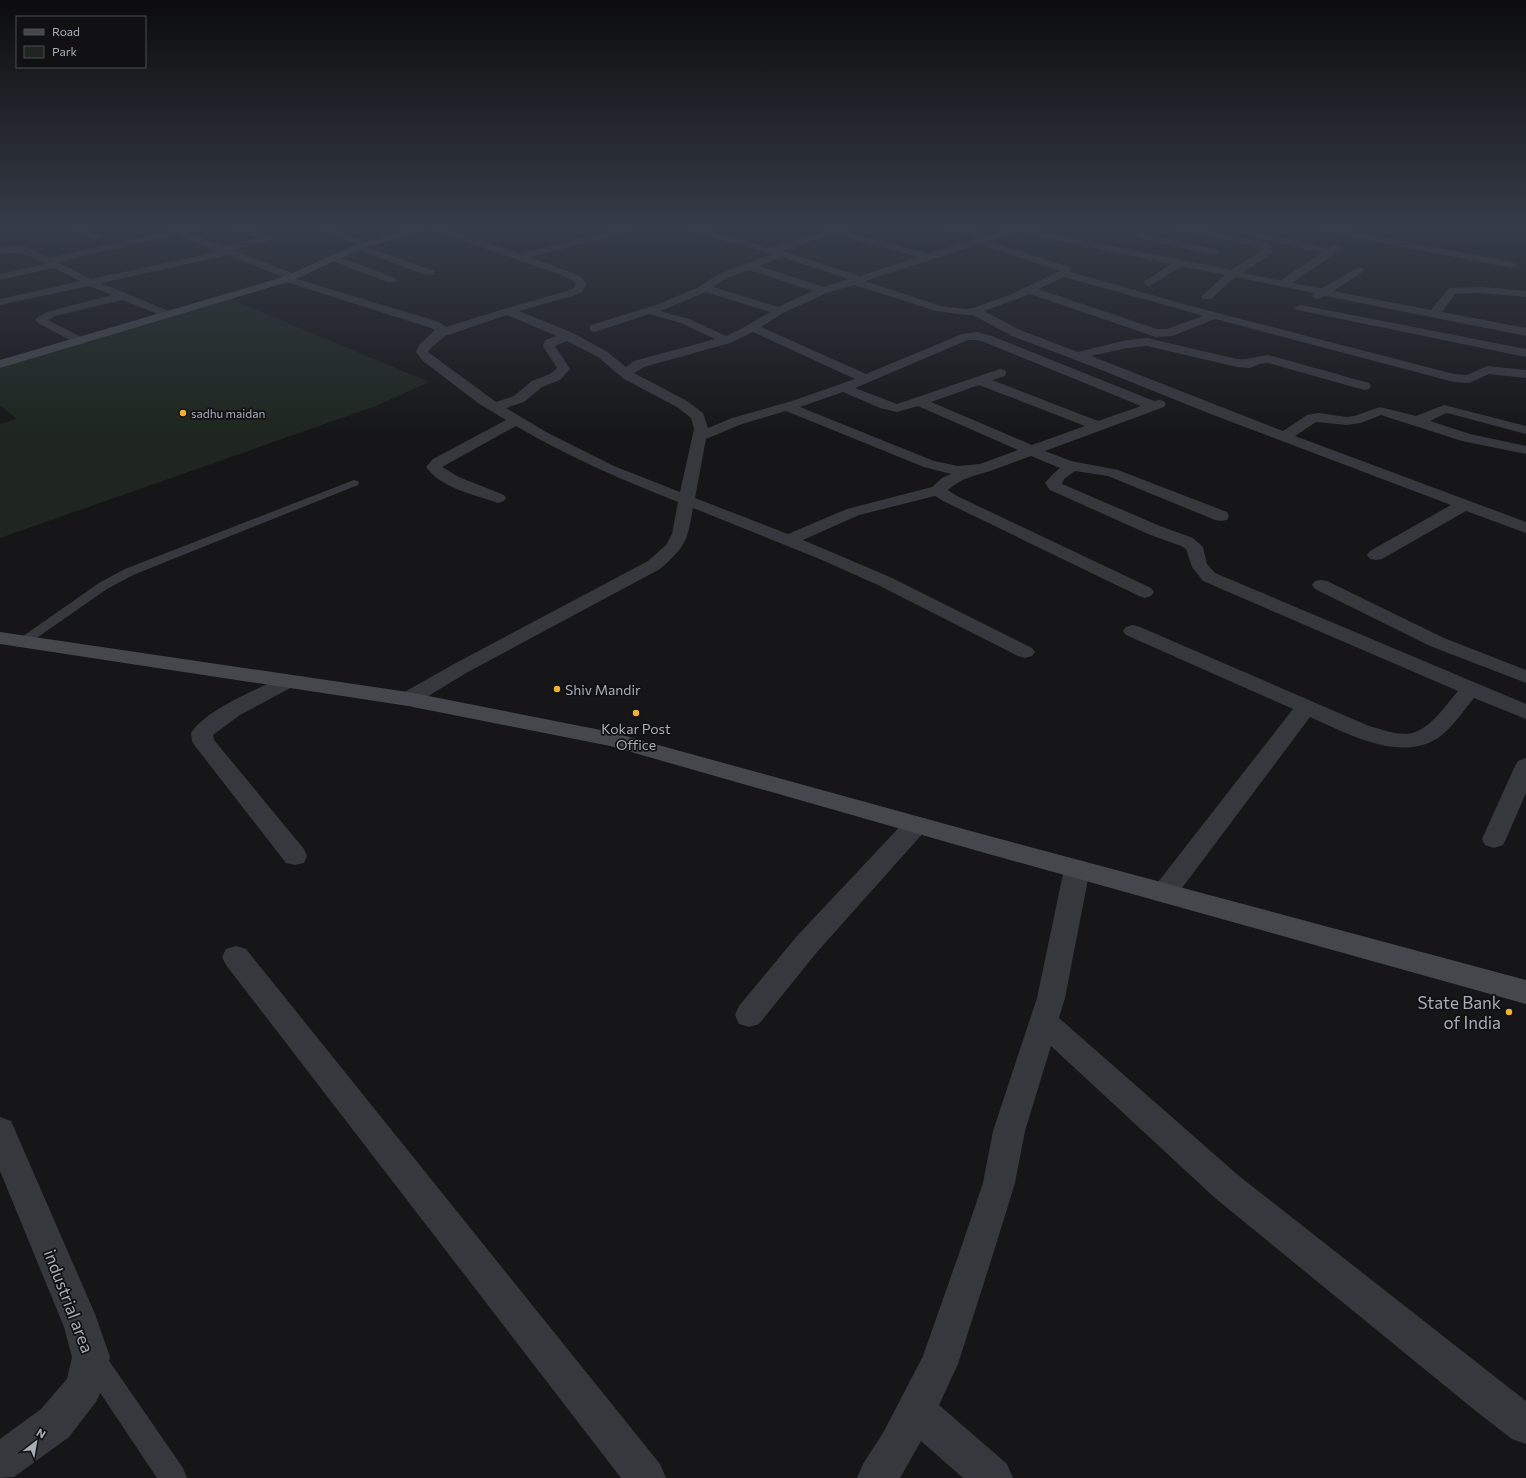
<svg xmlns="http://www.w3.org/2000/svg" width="1526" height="1478" viewBox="0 0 1526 1478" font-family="Commissioner,sans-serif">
  <rect width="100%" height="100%" fill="#161618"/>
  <path fill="#1e261f" d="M226,297L429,382L376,406L0,538V424L17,419L0,405V368Z"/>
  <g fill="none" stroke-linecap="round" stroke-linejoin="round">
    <g fill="#37383d" fill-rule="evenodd">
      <path d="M354,480L358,481L359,483L358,485L133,575L107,589L28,644H18L16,641L99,583L125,569Z"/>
      <path d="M94,1348L103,1352L183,1468L187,1478H157L85,1370L81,1361L85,1352Z"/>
    </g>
    <g fill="#37383d" fill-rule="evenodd">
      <path d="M69,228H81L100,235L102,237L97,240L94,239L71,230Z"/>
      <path d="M185,228H200L199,230L188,233L223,246L258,238L234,230L233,228H246L272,236L274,238L272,240L233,250L297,275L298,277L297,279L439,322L446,327L504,309L564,292L574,288L576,284L572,280L559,274L431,230L430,228H442L520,254L623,228H637L636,230L530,257L580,276L587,284L582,292L572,296L519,311L573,333L606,351L626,367L634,361L715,339L681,323L649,314L595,332L591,331L589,328L591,325L656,305L697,288L717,275L772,254L686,230L685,228H698L771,248L824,231H830L832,233L830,235L782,251L860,276L918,257L834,234L832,232L834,230H840L929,254L978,238L946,230L945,228H959L989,235L1011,228H1021L1231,270L1263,250L1259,247L1181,231L1176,228H1193L1265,243L1273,249L1272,253L1242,273L1281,280L1322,253L1249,236L1247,234L1252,231L1328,249L1332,246H1340L1341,248L1340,250L1292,283L1322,288L1359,267L1363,268L1364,270L1363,272L1333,291L1431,310L1448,289L1452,288L1482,287L1526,291V297L1482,293L1455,294L1442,312L1526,328V336L1325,296L1317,299L1311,296L1314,293L1235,277L1211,299H1203L1201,297L1203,295L1225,275L1182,266L1149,286L1144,283L1145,281L1171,264L1019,233L989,241L1069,267L1070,272L1191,306L1454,374L1467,375L1487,366L1526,370V378L1489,374L1469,383L1454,382L1215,319L1172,336L1156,337L1030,294L984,311L1020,330L1078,352L1127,340L1147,338L1237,359C1248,360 1257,356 1268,355L1369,383L1371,386L1369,389L1364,390L1268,363L1259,364L1250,368L1237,367L1147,346L1127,348L1091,356L1283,431L1307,415L1312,414L1319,413L1346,417L1354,416L1380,407L1416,416L1444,405L1526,426V434L1451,414L1446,413L1430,421L1470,434L1526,446V454L1462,441L1381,415L1361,423L1346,425L1316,422L1295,436L1526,522V533L1466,511L1382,559L1376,560L1370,559L1367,555L1370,551L1451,505L1208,413L1094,367L1012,336L973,315H966L936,311L854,285L827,293L783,313L761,327L866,374L962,334L977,332L992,336L1154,401L1159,400L1164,401L1166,404L1164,407L1045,451L1071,461L1118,470L1227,512L1229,516L1227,520L1221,521L1215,520L1108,476L1075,471L1064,479L1062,484L1160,526L1193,538L1203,547L1207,564L1215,573L1526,704V719L1474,698C1464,710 1455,724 1442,735C1404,765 1348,734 1310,717L1173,900L1164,903L1155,900L1151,893L1155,886L1293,709L1126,635L1123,631L1126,627L1133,625L1140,627L1369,726C1381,729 1393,734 1406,734C1428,733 1445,706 1458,691L1203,581L1192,567L1186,549L1181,546L1148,534L1050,490L1045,483L1054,473L1060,468L1031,456C1017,461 1004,466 990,471C974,476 961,478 948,490L955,495L1151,588L1154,592L1151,596L1145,598L1139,596L943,501L935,496L859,515L803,540L890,577L1032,648L1035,652L1032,656L1025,658L1018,656L878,585L822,560L693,508C687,542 686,546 660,569L468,672L415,704L408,706L401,704L397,699L401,694L454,664L648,561L666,545L672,534L678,502C623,480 568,457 516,426L442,467L459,477L504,495L506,498L504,501L498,503L492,501C471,494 440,487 426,467L433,459L506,420L478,403L423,361L416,352L420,344L435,330L431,328L283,281L282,279L283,277L228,255L101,283L171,312L173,314L171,316H163L122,300L55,316L48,320L83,338L85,341L83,344L79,345L38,323L35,319L47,312L112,295L89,286L0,305V299L80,281L54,268L0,280V274L46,264C27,254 22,251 0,254V248L13,246L26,247L49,258ZM177,235L218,252L91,279L57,262ZM979,244L1060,271L1012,294L973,308L966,309L941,306L865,281ZM782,257L849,279L823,287L759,266ZM749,270L813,291L778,307L713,287L725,279ZM1064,277L1183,310L1203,316L1167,329H1157L1038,289ZM706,292L770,312L741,329L726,336L689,319L660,311ZM507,315L557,336L545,340L543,346L557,368L550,374L532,381L514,396L496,402L428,352L430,349L445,336ZM753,332L855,379L792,401L732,418L708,428L703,413L687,401L634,373L644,367L730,343ZM968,340H977L984,342L1141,406L1098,421L992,380L1005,376L1006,373L1005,370L1000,369L897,404L855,388ZM567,341L598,357L624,379L677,407L691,418L694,429L680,492L614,466L548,433L506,408L524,402L542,387L560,380L570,369L555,346ZM979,385L1085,426L1032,445L931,402ZM843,392L880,408L897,412L918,406L1018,450L980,464L958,466L934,461L800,407ZM786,411L924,467L951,474L942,478L932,487L847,509L788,534L695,498L706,439L742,424Z"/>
      <path d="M316,228H329L369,242L371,244L367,247L434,271L435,273L434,275H426L355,249L353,247L357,244L318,230Z"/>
      <path d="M1315,228H1333L1512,262L1517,265L1512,268L1320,231Z"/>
      <path d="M1140,233L1214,249L1219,252L1214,255L1137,238L1135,236L1137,234Z"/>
      <path d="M334,255L395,278L396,280L395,282H387L330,260L329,258Z"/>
      <path d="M1301,305L1526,349V357L1297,310L1295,308L1297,306Z"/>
      <path d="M1321,580L1327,581L1444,638L1526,670V683L1430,646L1315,589L1312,585L1315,581Z"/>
      <path d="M289,675L296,677L299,681L296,685L240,715L213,735L214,740L304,849L307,856L304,863L295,865L286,863L195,746L192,741L191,733C207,709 256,690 282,677Z"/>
      <path d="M1526,758V793L1506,839L1503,845L1494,848L1485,845L1482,839L1515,766L1518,761Z"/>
      <path d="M916,816L925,819L928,825L925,831L817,952L759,1024L749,1027L739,1024L735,1015L739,1006L797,936L907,819Z"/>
      <path d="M1077,860L1086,862L1090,869L1065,998L1059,1018L1239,1176L1526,1401V1444L1512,1439L1477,1412L1215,1198L1051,1046L1025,1131L1015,1183L995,1248L958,1364L939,1405L1007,1464L1013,1478H963L921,1441L900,1478H857L863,1464L883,1433L923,1356L961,1248L983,1183L993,1131L1037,998L1064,869L1068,862Z"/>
      <path d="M236,946L246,949L660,1464L666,1478H621L226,965L222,957L226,949Z"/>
      <path d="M0,1117L11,1121L95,1314L110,1357L102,1389L96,1402L69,1437L14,1477L0,1478V1439L41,1409L67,1379L72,1357L64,1327L0,1171Z"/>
    </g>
    <g fill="#45474d" fill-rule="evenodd">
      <path d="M414,228H428L426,230L361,249L291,281L0,368V360L283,277L355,245Z"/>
      <path d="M0,632L408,692L611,732L978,833L1526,980V1004L978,851L610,746L408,706L0,644Z"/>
    </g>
  </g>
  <linearGradient id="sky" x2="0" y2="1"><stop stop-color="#0c0c0d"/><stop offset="0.52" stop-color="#363c48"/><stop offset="1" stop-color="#363c48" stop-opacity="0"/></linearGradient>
  <rect width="1526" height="435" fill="url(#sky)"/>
  <g fill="#f2b134" stroke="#111113" stroke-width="1.5">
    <circle cx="183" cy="413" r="4"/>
    <circle cx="557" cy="689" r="4"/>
    <circle cx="636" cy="713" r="4"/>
    <circle cx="1509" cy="1012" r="4"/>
  </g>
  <g text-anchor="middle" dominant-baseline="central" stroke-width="3.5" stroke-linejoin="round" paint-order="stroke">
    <g font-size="12" fill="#a8adb8" stroke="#111113" text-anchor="start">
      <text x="191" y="413">sadhu maidan</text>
    </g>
    <g font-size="14" fill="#a8adb8" stroke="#111113" text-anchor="start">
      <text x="565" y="689">Shiv Mandir</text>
      <text x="636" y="728" text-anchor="middle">Kokar Post<tspan x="636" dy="16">Office</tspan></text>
    </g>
    <g font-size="17" fill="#a8adb8" stroke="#111113" text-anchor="end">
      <text x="1501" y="1002">State Bank<tspan x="1501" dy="20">of India</tspan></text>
    </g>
    <g font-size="17" fill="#a8adb8" stroke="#111113">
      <text transform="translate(69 1301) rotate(69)">industrial area</text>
    </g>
  </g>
  <rect x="16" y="16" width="130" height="52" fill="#111113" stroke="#4d4f55"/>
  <rect x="24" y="29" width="20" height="6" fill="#45474d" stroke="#4d4f55"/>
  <text x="52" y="36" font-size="12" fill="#a8adb8">Road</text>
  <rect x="24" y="46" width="20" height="12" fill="#1e261f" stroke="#4d4f55"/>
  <text x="52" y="56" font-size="12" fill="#a8adb8">Park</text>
  <g transform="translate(36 1442) rotate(31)" stroke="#111113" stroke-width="3" paint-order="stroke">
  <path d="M0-3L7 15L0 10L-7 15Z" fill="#a8adb8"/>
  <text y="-6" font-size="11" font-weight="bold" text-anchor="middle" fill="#a8adb8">N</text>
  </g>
</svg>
